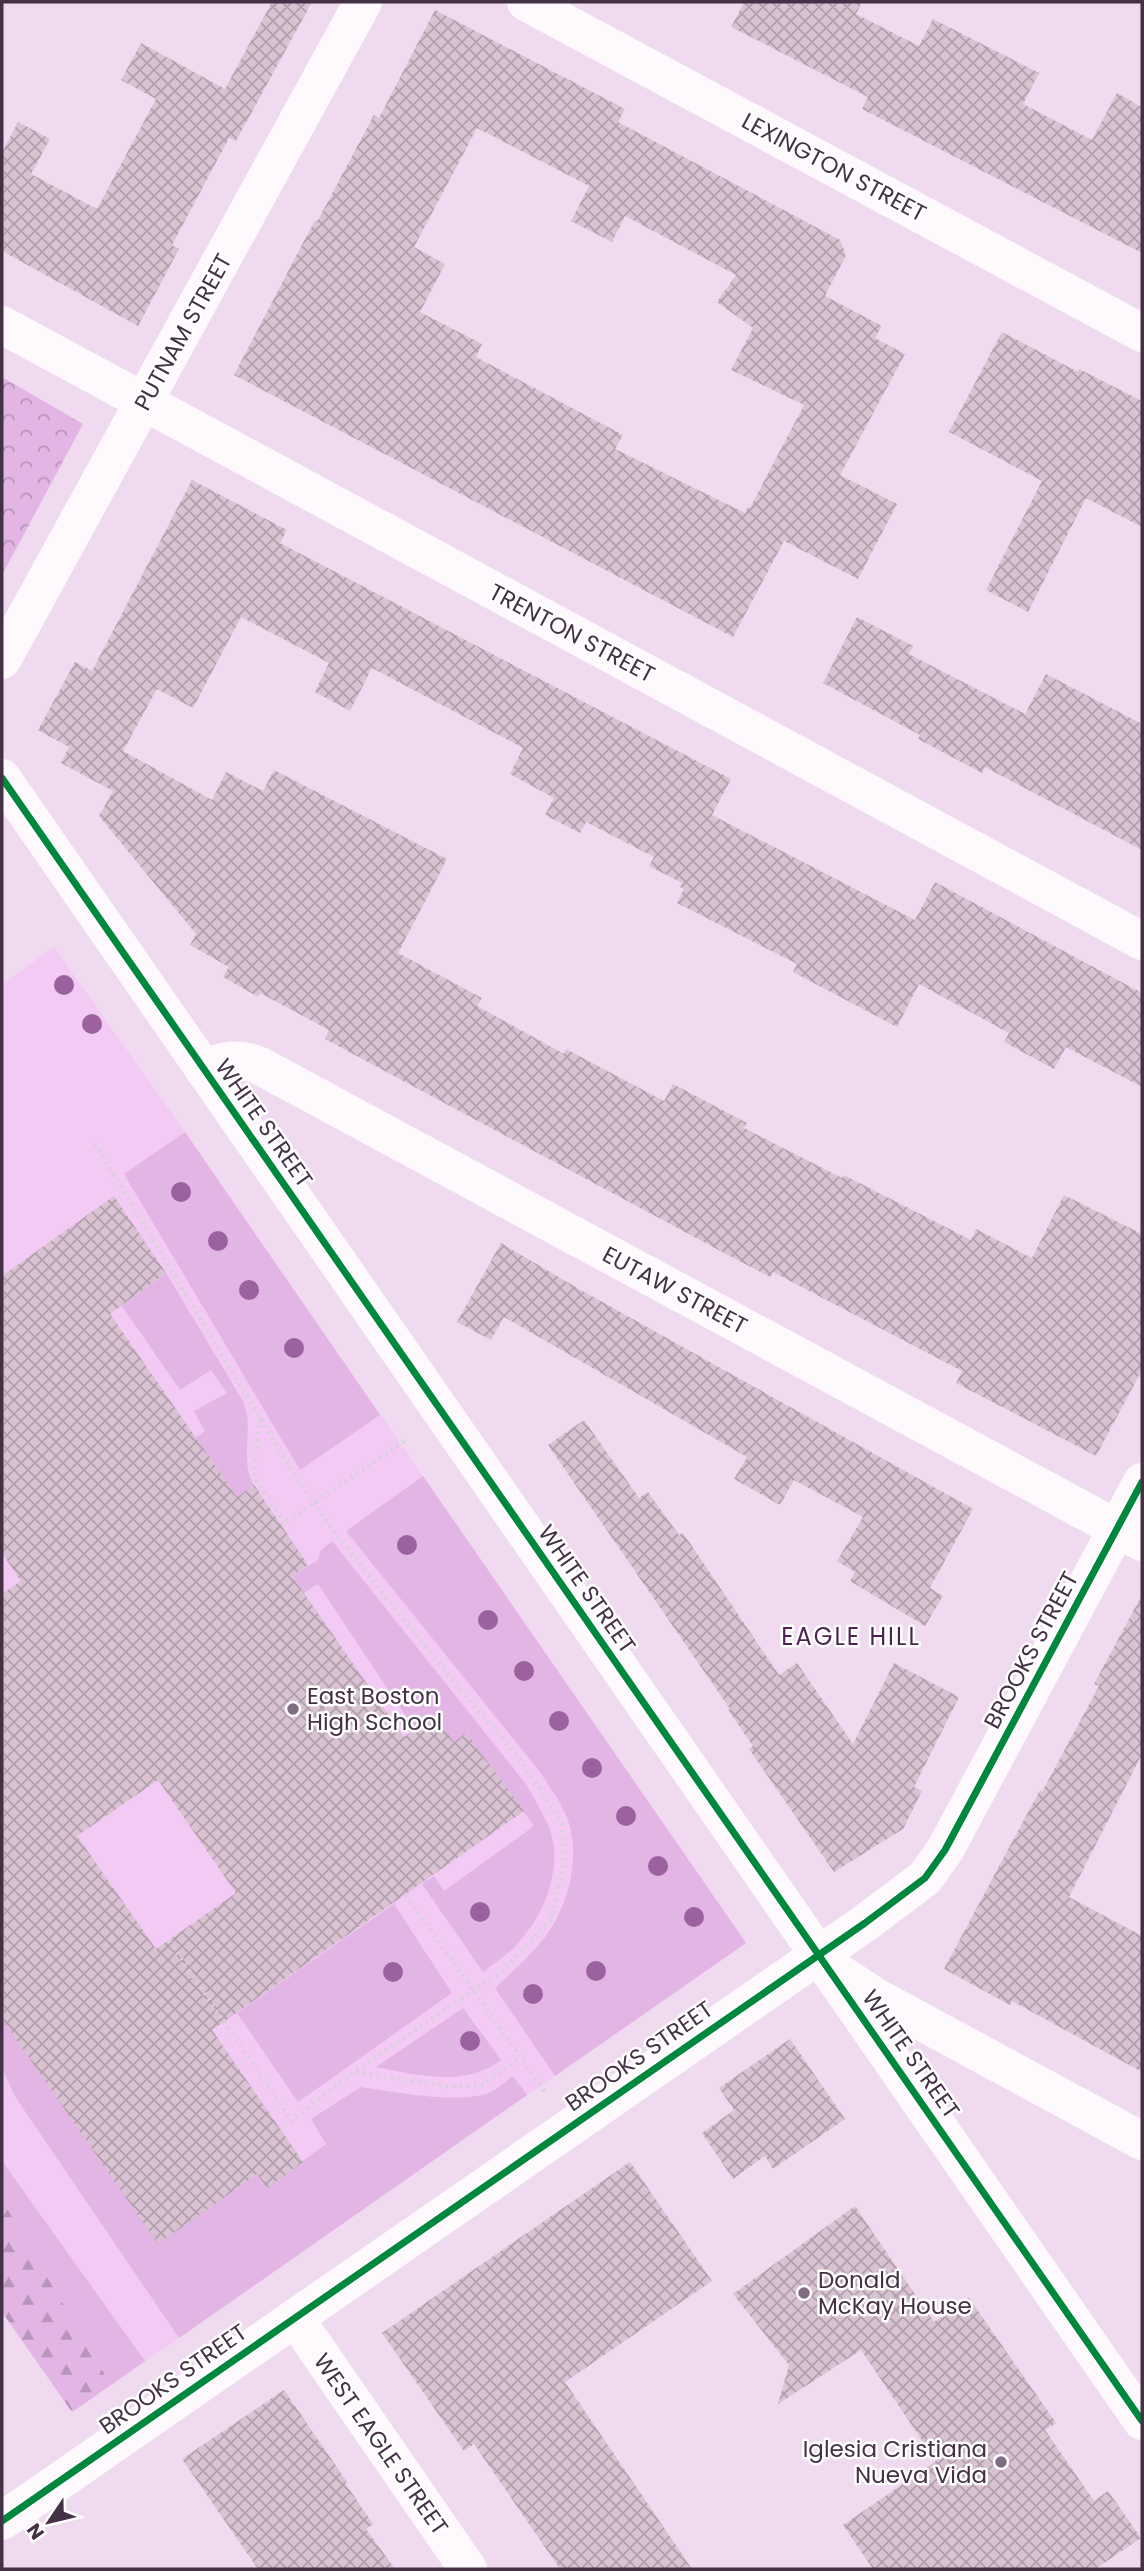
<svg xmlns="http://www.w3.org/2000/svg" width="1144" height="2571" viewBox="0 0 1144 2571" font-family="Poppins,sans-serif">
  <defs>
    <pattern id="forest-firs" width="22" height="20" patternUnits="userSpaceOnUse" patternTransform="scale(1.75)"><rect width="22" height="20" fill="#e2b5e4"/><path d="M5 1l3.5 6h-7zM16 11l3.5 6h-7z" fill="#b994bb"/></pattern>
    <pattern id="park-crowns" width="20" height="18" patternUnits="userSpaceOnUse" patternTransform="scale(1.75)"><rect width="20" height="18" fill="#e2b5e4"/><path d="M2 6a3 3 0 1 1 6 0M12 15a3 3 0 1 1 6 0" fill="none" stroke="#b994bb"/></pattern>
    <pattern id="building-cross-hatch" width="8" height="8" patternUnits="userSpaceOnUse" patternTransform="scale(1.75)"><rect width="8" height="8" fill="#d9c3d3"/><path d="M0 0l8 8M0 8l8-8" fill="none" stroke="#b29fad"/></pattern>
  </defs>
  <rect width="100%" height="100%" fill="#f0daf0"/>
  <path fill="#f2caf4" d="M54,947L185,1132L746,1943L72,2412L2,2312V984Z"/>
  <g fill="#e2b5e4">
    <path d="M185,1132L380,1415L300,1470L124,1174Z"/>
    <path d="M166,1273L244,1403C254,1429 239,1461 254,1485L237,1497L196,1438L205,1431L194,1411L227,1393L211,1370L180,1390L122,1306Z"/>
    <path d="M423,1476L746,1943L555,2076L495,1988C513,1971 533,1954 548,1933C571,1900 583,1846 563,1809C557,1796 547,1784 540,1772L346,1531Z"/>
    <path d="M332,1541L526,1784C536,1803 552,1825 554,1847C557,1881 542,1916 520,1941C511,1953 495,1962 483,1972L422,1884L434,1876L444,1891L534,1826L466,1734L454,1742L435,1717L415,1730L318,1584L304,1593L292,1576L318,1560L321,1550Z"/>
    <path d="M394,1904L452,1993L298,2102L237,2013Z"/>
    <path d="M463,2008L501,2060C464,2088 418,2075 376,2067Z"/>
    <path d="M2,2019L158,2243L257,2174L267,2187L326,2144L311,2119L361,2087C393,2092 463,2105 491,2092C499,2088 506,2081 513,2076L527,2095L179,2338L14,2095L2,2067Z"/>
    <path d="M2,2161L145,2361L111,2385L2,2200Z"/>
  </g>
  <path fill="url(#forest-firs)" d="M2,2200L111,2385L72,2412L2,2312Z"/>
  <path fill="url(#park-crowns)" d="M2,377L83,424L2,575Z"/>
  <g fill="url(#building-cross-hatch)" fill-rule="evenodd">
    <path d="M272,2H312L236,141L229,138L172,245L179,249L138,326L2,251V153L18,122L50,139L31,174L97,209L156,99L121,80L141,43L225,89Z"/>
    <path d="M744,2H862L856,14L919,46L933,19L1039,73L1023,104L1092,140L1117,93L1142,107V253L862,109L868,97L731,27Z"/>
    <path d="M435,10L625,109L618,122L840,240L846,255L825,296L882,326L875,338L905,354L840,475L897,504L858,579L784,541L733,637L234,375L304,241L315,221L318,220L374,115L379,118ZM477,128L589,186L571,221L612,242L625,216L736,275L717,302L753,328L731,370L804,405L750,508L748,507L745,513L615,449L623,435L476,357L482,344L420,312L445,264L414,247Z"/>
    <path d="M1002,332L1078,372L1079,369L1142,401V527L1086,498L1028,612L986,590L1042,481L949,432Z"/>
    <path d="M192,480L287,530L280,543L731,779L712,815L915,920L935,882L1142,993V1087L1066,1047L1054,1069L1004,1042L1009,1033L919,984L897,1027L793,972L797,964L677,903L684,889L680,887L682,883L649,866L654,857L586,822L580,833L545,815L554,798L510,774L523,748L372,668L350,711L315,692L329,663L241,617L193,708L157,689L123,751L212,800L226,772L263,791L274,770L447,859L398,953L482,998L477,1006L564,1054L566,1049L664,1101L673,1084L747,1123L744,1128L842,1178L844,1175L971,1240L976,1229L1032,1258L1064,1195L1142,1234V1370L1096,1456L956,1383L962,1371L773,1272L770,1277L726,1254L325,1039L329,1030L260,993L258,997L223,977L229,967L190,945L196,934L99,816L113,791L61,763L69,747L38,730L75,662L92,671Z"/>
    <path d="M857,617L913,646L909,654L1025,714L1046,674L1142,724V850L985,767L982,773L918,739L920,735L823,683Z"/>
    <path d="M114,1196L166,1273L110,1314L237,1497L254,1485L308,1565L292,1576L404,1737L435,1717L454,1742L466,1733L524,1811L212,2030L303,2162L267,2188L257,2174L158,2244L2,2019V1594L21,1581L2,1553V1276ZM158,1780L236,1893L156,1949L77,1836Z"/>
    <path d="M501,1243L579,1289L973,1509L930,1588L943,1596L925,1626L850,1581L855,1572L837,1561L863,1517L794,1480L780,1505L734,1479L747,1457L504,1317L491,1340L457,1322Z"/>
    <path d="M584,1420L639,1498L648,1492L679,1535L683,1533L779,1675L797,1663L853,1744L894,1663L959,1697L914,1787L922,1791L903,1829L834,1872L749,1749L753,1746L728,1710L730,1709L548,1445Z"/>
    <path d="M1142,1595V1754L1069,1897L1142,1936V2072L1012,2001L1010,2005L944,1969L1025,1818L1040,1790L1042,1792L1099,1686L1094,1684Z"/>
    <path d="M790,2039L845,2119L773,2169L765,2156L733,2179L702,2133L734,2110L719,2088Z"/>
    <path d="M630,2162L712,2281L565,2382L692,2569H560L474,2444L464,2451L382,2333Z"/>
    <path d="M855,2206L934,2322L969,2298L1056,2423L1045,2430L1094,2501L1108,2491L1141,2538L1095,2569H873L843,2525L936,2461L861,2350L778,2404L789,2365L733,2294Z"/>
    <path d="M284,2390L347,2482L345,2483L373,2524L366,2529L395,2569H258L182,2459Z"/>
  </g>
  <g fill="none" stroke-linecap="round" stroke-linejoin="round">
    <g stroke="#d7d1d8" stroke-width="4.5" stroke-dasharray="2 5" stroke-linecap="butt">
      <path d="M95,1144L291,1469L338,1537L453,1681L520,1759L563,1825V1867L551,1920L502,1971L355,2071L280,2129"/>
      <path d="M260,1418L254,1470L255,1479L285,1523"/>
      <path d="M281,1525L408,1439"/>
      <path d="M406,1895L545,2092"/>
      <path d="M169,1941L291,2120"/>
      <path d="M356,2072L446,2086L483,2085L521,2057"/>
    </g>
    <g stroke="#fdf9fd" stroke-width="38">
      <path d="M526,2L1142,333"/>
      <path d="M2,325L1142,941"/>
      <path d="M2,660L363,2"/>
      <path d="M2,778L1142,2421"/>
      <path d="M204,1070C223,1059 239,1057 260,1066L1142,1542"/>
      <path d="M839,1973L874,1996L1142,2141"/>
      <path d="M295,2318L468,2569"/>
      <path d="M2,2521L865,1923L925,1878L945,1850L1142,1482"/>
    </g>
    <g stroke="#fff" stroke-width="11">
      <g id="cycleway">
        <path d="M2,778L1142,2421"/>
        <path d="M2,2521L865,1923L925,1878L945,1850L1142,1482"/>
      </g>
    </g>
    <use href="#cycleway" stroke="#00873e" stroke-width="7"/>
  </g>
  <g fill="#9c62a0">
    <circle cx="64" cy="985" r="10"/>
    <circle cx="92" cy="1024" r="10"/>
    <circle cx="181" cy="1192" r="10"/>
    <circle cx="218" cy="1241" r="10"/>
    <circle cx="249" cy="1290" r="10"/>
    <circle cx="294" cy="1348" r="10"/>
    <circle cx="407" cy="1545" r="10"/>
    <circle cx="488" cy="1620" r="10"/>
    <circle cx="524" cy="1671" r="10"/>
    <circle cx="559" cy="1721" r="10"/>
    <circle cx="592" cy="1768" r="10"/>
    <circle cx="626" cy="1816" r="10"/>
    <circle cx="658" cy="1866" r="10"/>
    <circle cx="480" cy="1912" r="10"/>
    <circle cx="694" cy="1917" r="10"/>
    <circle cx="596" cy="1971" r="10"/>
    <circle cx="393" cy="1972" r="10"/>
    <circle cx="533" cy="1994" r="10"/>
    <circle cx="470" cy="2041" r="10"/>
  </g>
  <g fill="#816c82" stroke="#fff" stroke-width="2.5">
    <circle cx="293" cy="1709" r="7"/>
    <circle cx="804" cy="2293" r="7"/>
    <circle cx="1001" cy="2462" r="7"/>
  </g>
  <g text-anchor="middle" dominant-baseline="central" stroke-width="5" stroke-linejoin="round" paint-order="stroke">
    <g font-size="23" fill="#453146" stroke="#fff">
      <text transform="translate(834 167) rotate(28)">LEXINGTON STREET</text>
      <text transform="translate(183 332) rotate(-61)">PUTNAM STREET</text>
      <text transform="translate(572 633) rotate(28)">TRENTON STREET</text>
      <text transform="translate(264 1123) rotate(55)">WHITE STREET</text>
      <text transform="translate(675 1290) rotate(28)">EUTAW STREET</text>
      <text transform="translate(587 1589) rotate(55)">WHITE STREET</text>
      <text transform="translate(1031 1650) rotate(-62)">BROOKS STREET</text>
      <text transform="translate(911 2054) rotate(55)">WHITE STREET</text>
      <text transform="translate(639 2056) rotate(-35)">BROOKS STREET</text>
      <text transform="translate(173 2379) rotate(-35)">BROOKS STREET</text>
      <text transform="translate(381 2444) rotate(55)">WEST EAGLE STREET</text>
    </g>
    <g font-size="23" fill="#453146" stroke="#fff" text-anchor="start">
      <text x="307" y="1696">East Boston<tspan x="307" dy="26">High School</tspan></text>
      <text x="818" y="2280">Donald<tspan x="818" dy="26">McKay House</tspan></text>
      <text x="987" y="2449" text-anchor="end">Iglesia Cristiana<tspan x="987" dy="26">Nueva Vida</tspan></text>
    </g>
    <g font-size="24" letter-spacing="2" fill="#4d2450" stroke="#fff">
      <text x="851" y="1636">EAGLE HILL</text>
    </g>
  </g>
  <rect width="1144" height="2571" fill="none" stroke="#453146" stroke-width="7"/>
  <g transform="translate(49 2522) rotate(235)" stroke="#ffffff" stroke-width="5" paint-order="stroke">
  <path d="M0-5L12 26L0 18L-12 26Z" fill="#453146"/>
  <text y="-10" font-size="19" font-weight="bold" text-anchor="middle" fill="#453146">N</text>
  </g>
</svg>
